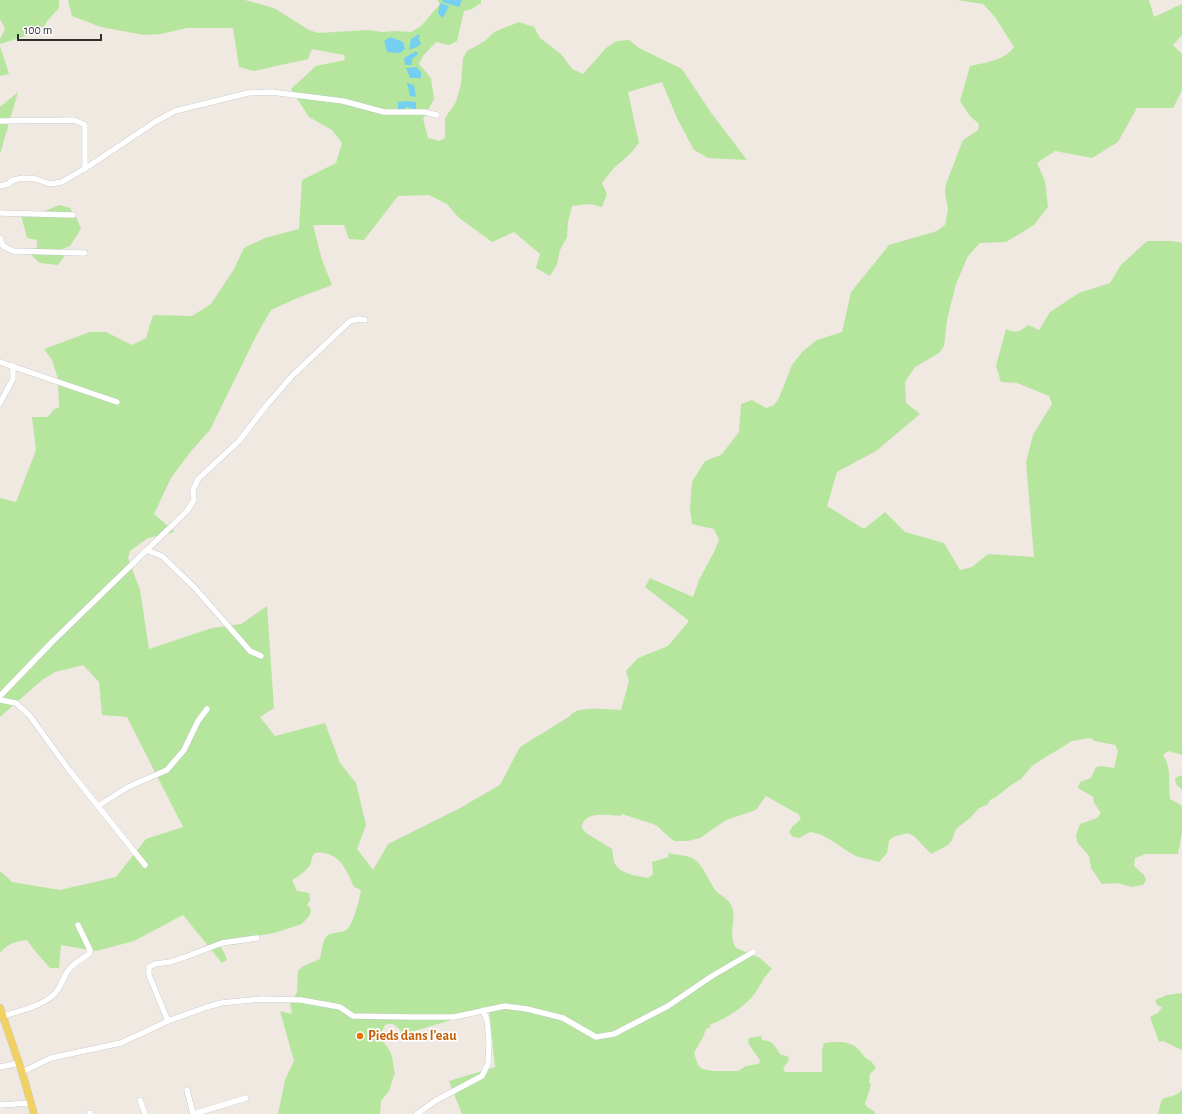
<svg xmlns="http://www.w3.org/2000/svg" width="1182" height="1114" viewBox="0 0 1182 1114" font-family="'Alegreya Sans',sans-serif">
  <rect width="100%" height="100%" fill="#efe9e1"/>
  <g fill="#b6e59e">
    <path d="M0,0H59V8L47,21L42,31L0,44V39L5,29L0,19Z"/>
    <path d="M68,0H245L274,8L309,30L318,33L368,30L382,32L395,31L411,32L421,26L440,4L437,0H481V3L472,9L464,11L457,41L449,45L436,42L423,56L419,64L431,78L434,99L423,119L428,138L439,141L445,138V118L456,102L461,84L463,58L467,51L485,41L494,32L519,22L534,27L540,38L561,54L572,69L583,74L606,48L617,41L629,40L639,48L682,69L712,114L747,160L708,158L694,150L677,118L662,82L628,92L639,143L631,153L613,169L602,183L607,194L602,207L590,204L572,206L568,222L567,237L560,250L557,264L550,276L536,268L540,254L514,232L492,242L459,218L447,204L429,195L398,196L364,240L349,239L344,225H313L322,260L332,285L295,299L271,310L256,336L210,430L192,450L171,478L154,514L175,532L148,538L130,551L128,558L140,590L149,649L212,628L241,624L267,606L274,708L260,717L275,736L325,723L340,763L356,783L366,825L357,849L373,870L388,844L460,808L500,785L520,747L570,716C577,705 608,710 621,710L629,681L626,671L638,658L668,646L689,621L645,587L650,578L693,597L699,580L714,552L719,540L714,529L692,524L690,509L692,482L705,461L721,455L739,432L741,404L752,400L766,408L774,405L779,398L792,365L803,351L817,340L842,332L851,292L889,245L937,231L945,225L948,209L945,193L946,184L963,140L978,130L979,124L970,116L960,101L970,66C984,63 1006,60 1014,47L995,17L983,4L957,0H1149L1154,17L1182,4V35L1173,45L1182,54V90L1173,108H1137L1118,142L1092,158L1055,151L1037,163L1045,181L1048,207L1034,225L1006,242L980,243L968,256L956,284L947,320L944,346L939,353L915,367L905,382L906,403L920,414L876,451L837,472L827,506L864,529L885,512L905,532L944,543L960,570L972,567L988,554L1034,557L1026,462L1033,435L1052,404L1049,396L1017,383L1001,382L996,366L1006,329C1015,334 1020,332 1028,325L1039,330L1050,312L1079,293L1110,283L1121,265L1147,241H1172L1182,243V755L1168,751L1163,755C1172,768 1168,784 1170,799L1181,805L1182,807V832L1178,854H1146L1135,858L1134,866L1144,875L1146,880L1143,885L1131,887L1118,883L1102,884L1091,868L1089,856L1077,842L1076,835L1080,824L1097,818L1101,813L1094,803L1093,797L1078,788L1080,782L1091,778L1096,767L1101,766L1114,768L1118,751L1115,745L1095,741L1090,738L1072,741L1033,765L1021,779L1011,785L996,797L990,800L987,805L979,808L971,817L956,829L952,840L948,845L931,854L914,836L908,833L893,837L889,841L887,853L879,862C869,859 857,858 849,852C836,844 825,834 810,832L799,838L793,837L789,832L792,827L801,819L798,814L766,796L756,810L726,820L700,838L688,841H675L670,838L656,825L622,814L620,816C607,815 583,811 582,828L586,833L612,849C613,853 613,858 614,862C619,874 637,876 648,878L653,874L652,862L669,857L668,853C676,855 686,855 692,858C704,864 709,884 718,893C725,898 732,902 733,911C735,923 728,937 736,948L760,958L772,969C762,978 760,988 752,997C740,1010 725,1019 709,1025L711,1027L706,1029L703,1037L694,1053L698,1065L702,1069L713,1071H738L746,1066L758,1064L760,1062L759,1059L748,1043L749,1038L761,1036L762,1040C774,1041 774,1045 780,1054L789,1057L788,1061L783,1069L785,1072H822V1051L824,1043C835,1042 848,1040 857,1048C863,1053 864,1059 871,1061L876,1068L870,1074L869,1082L871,1085L865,1104L867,1107L874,1111L875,1114H462L449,1081L495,1067L489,1009L397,1036L401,1031C396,1025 392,1022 385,1025C375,1041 389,1044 392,1057C394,1062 392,1067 395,1072L389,1091L381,1101L380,1114H278L285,1080L294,1061L280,1011L292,1014L290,1002L297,993L298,971L303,966L320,959C322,952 322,939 328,935C333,932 341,933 346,930C353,926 360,898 361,890L354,887C346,868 338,850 315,853C310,859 312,861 310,865C306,871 298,877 292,880L297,891L309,893L310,900L307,905L311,909L310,915L302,924L274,933L242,938L235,945L219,944L225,954L227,960L222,963L183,915L134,941L96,951L61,945L59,968H50L35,951L27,940C16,941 7,944 0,953V871L12,882L60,890L116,877L146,839L183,827L127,717L102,715L99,682L83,665L55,672L42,680L0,717V498L16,502L36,450L32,417H48L54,409L59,408L58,379L52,360L44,349L90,332H106L132,345L146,338L153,315L192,316L211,304L234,269L244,248L265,238L299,229L302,180L336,163L342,143L332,130L309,117L291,89L316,66L345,60L344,55L312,49L308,59L254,71L239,67L233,28H187L161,34L144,35L101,27L72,16Z"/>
    <path d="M0,46L9,74L0,76Z"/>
    <path d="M18,92L0,154V107Z"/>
    <path d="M59,205L70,208L77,219L81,229L70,246L62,249L64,257L58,265L40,263L28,252L37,247V240L27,238L21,215L40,213Z"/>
    <path d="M1182,775V790L1176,784L1175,778Z"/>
    <path d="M1182,993V1050L1163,1041L1159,1042L1150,1017L1158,1013L1162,1007L1157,1005L1155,1000L1167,995Z"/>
    <path d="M1182,1089V1114H1158L1162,1099L1178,1094Z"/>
  </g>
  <g fill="#75cff0">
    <path d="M443,0H462L459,7L442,2Z"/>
    <path d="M440,3L449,6L443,18L438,14Z"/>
    <path d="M419,34L420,36L418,38L421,43L419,46L409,50L411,39Z"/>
    <path d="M390,37L403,42L405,49L400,53L387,52L384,41Z"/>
    <path d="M416,51L418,54L412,59V65H405L404,58Z"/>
    <path d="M416,67L421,72V78H410L406,68Z"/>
    <path d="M407,83L414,85L416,97L410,96Z"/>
    <path d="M407,101L416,102V110L407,107L402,110L398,109V102Z"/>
  </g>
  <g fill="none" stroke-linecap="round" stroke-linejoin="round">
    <g stroke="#b4b7c1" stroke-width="6">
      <g id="minor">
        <path d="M0,121L74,120L85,125V169"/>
        <path d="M0,186L8,184L13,180L23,178L36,179L50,184L62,182L89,166L155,122L175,111L248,93L271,92L343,101L384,112H425L437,115"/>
        <path d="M0,213L73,215"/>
        <path d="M0,238L3,246L13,251L85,253"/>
        <path d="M0,362L117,402"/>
        <path d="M0,403L13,379V366"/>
        <path d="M146,550L162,556L195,588L250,651L261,656"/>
        <path d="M0,696L53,641L187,511L194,500L193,490L198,479L239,441L266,406L292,376L350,321L359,319L365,320"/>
        <path d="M0,700L16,703L30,716L69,770L145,865"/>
        <path d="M98,806L128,787L167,770L184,750L198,721L207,709"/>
        <path d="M3,1016C19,1011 47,1005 57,991C61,985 64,978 67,972C73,963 81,959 89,954L90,950L78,925"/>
        <path d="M168,1021L149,975V967L155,964L170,962L188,956L222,943L257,938"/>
        <path d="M0,1067L19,1063"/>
        <path d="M22,1072L51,1058L121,1043L168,1021L207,1007L221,1003L262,999L301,1000L340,1007L353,1016L410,1017H454L505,1006L527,1009L563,1018L596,1037L614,1034L668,1006L712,976L753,952"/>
        <path d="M187,1090L193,1114"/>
        <path d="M140,1100L145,1114"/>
        <path d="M0,1105L31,1103"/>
        <path d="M90,1113V1114"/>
        <path d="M194,1114L246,1098"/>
        <path d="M417,1114L435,1101L482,1076L488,1064L489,1040L487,1020L483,1010"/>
      </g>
    </g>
    <g stroke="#c9c9c9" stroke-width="8">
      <path id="major" d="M0,1008L22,1072L34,1114"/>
    </g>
    <use href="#minor" stroke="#fff" stroke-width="5.5"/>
    <use href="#major" stroke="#f2d163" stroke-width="7"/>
  </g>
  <circle fill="#e8710a" stroke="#fff" stroke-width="1.5" cx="360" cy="1036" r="4"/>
  <g text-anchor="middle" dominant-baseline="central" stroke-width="3.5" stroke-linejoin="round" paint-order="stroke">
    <g font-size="14" font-weight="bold" fill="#c56008" stroke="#fff" text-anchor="start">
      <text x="368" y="1036">Pieds dans l'eau</text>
    </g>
  </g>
  <path d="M18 34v6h83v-6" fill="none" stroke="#2e2e2e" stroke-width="2"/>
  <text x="24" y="34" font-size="12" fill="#2e2e2e" stroke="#ffffff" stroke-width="3" paint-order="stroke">100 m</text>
</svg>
